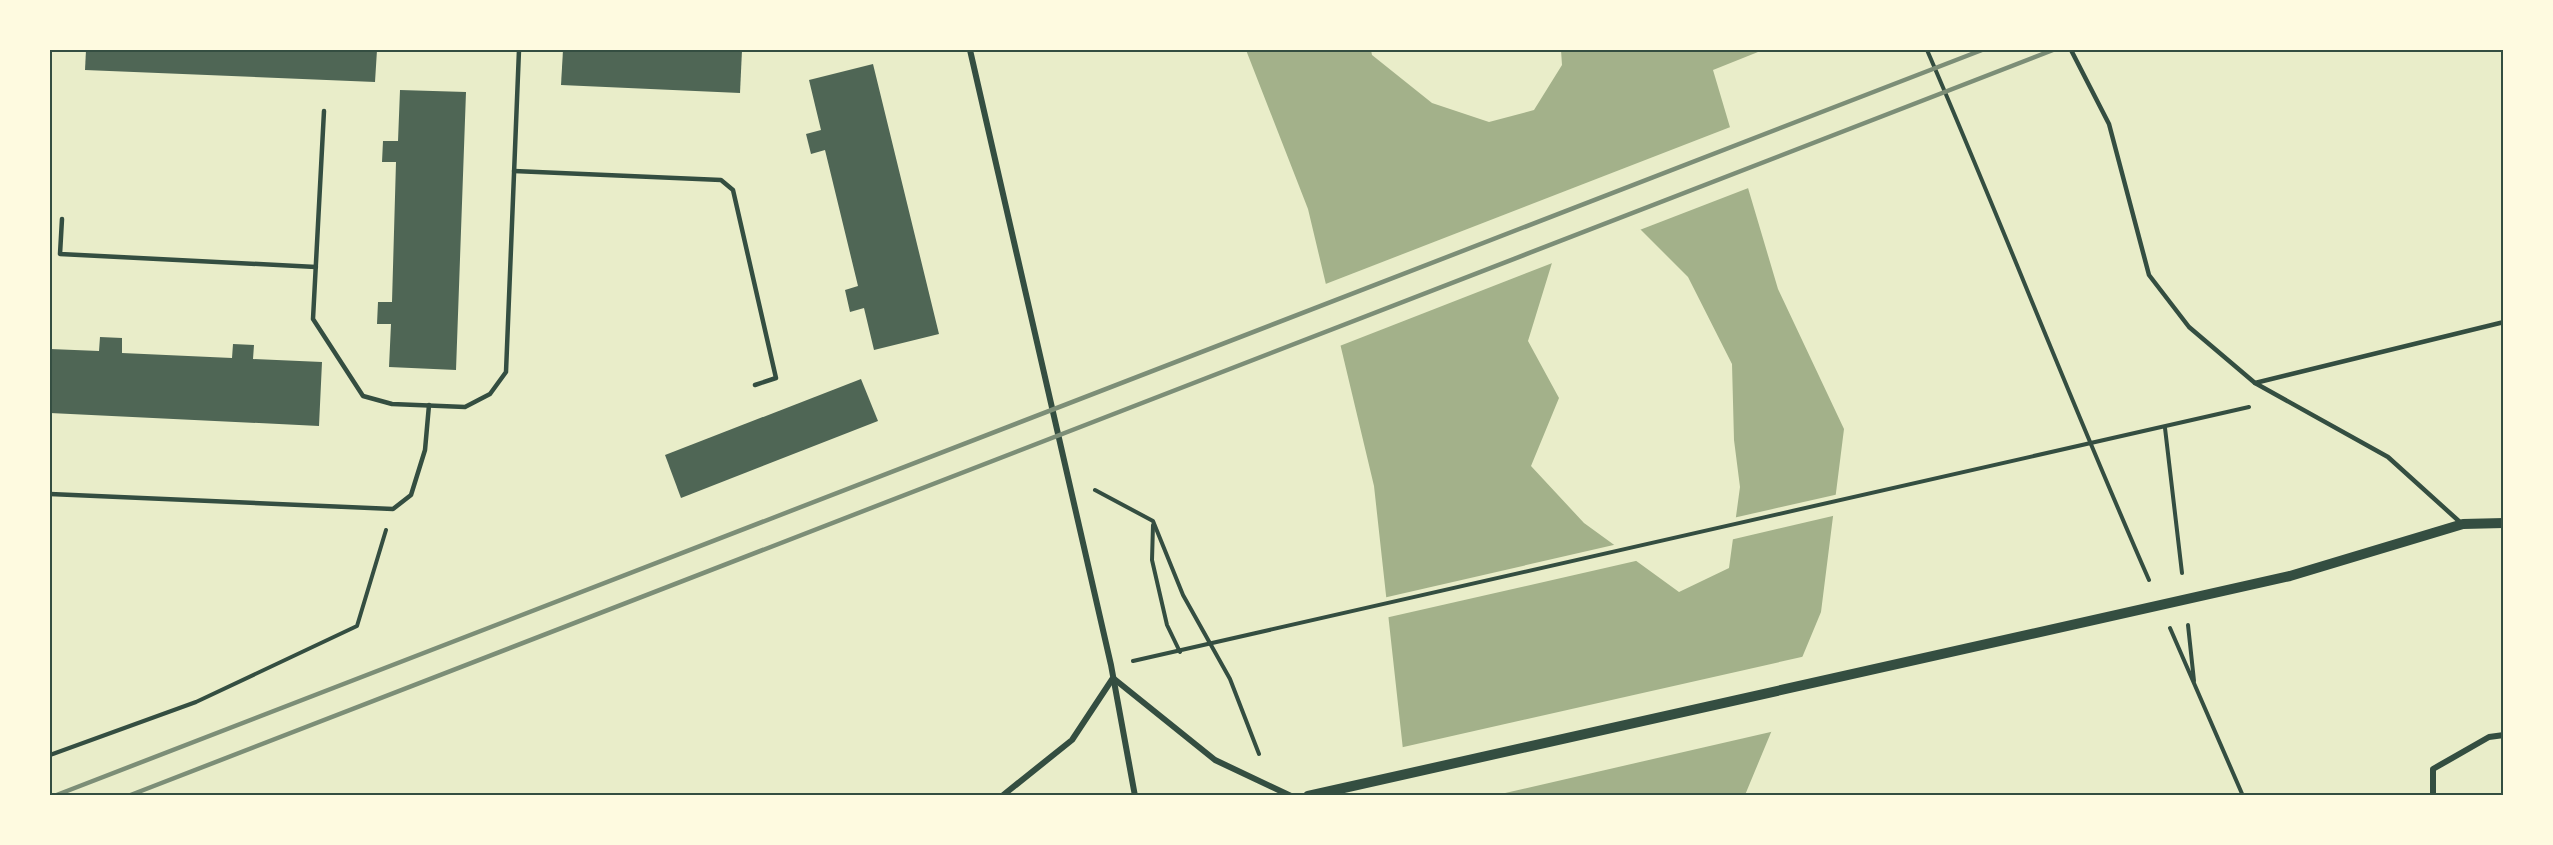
<svg xmlns="http://www.w3.org/2000/svg" width="2553" height="845" viewBox="0 0 2553 845" font-family="'Noto Sans',sans-serif">
  <rect width="100%" height="100%" fill="#e9edc9"/>
  <path fill="#a3b18a" fill-rule="evenodd" d="M1246,50H1371L1372,55L1432,103L1489,122L1534,110L1562,65L1561,50H1763L1713,70L1778,289L1844,429L1821,612L1745,795H1408L1374,486L1308,209ZM1619,208L1688,277L1732,364L1734,440L1740,487L1729,568L1679,592L1584,523L1531,466L1559,398L1528,341L1563,227Z"/>
  <g fill="#e9edc9">
    <path d="M1733,126L1751,187L1637,231L1618,211L1566,229L1555,262L1337,347L1323,285Z"/>
    <path d="M1839,494L1837,515L1730,540L1733,518Z"/>
    <path d="M1618,544L1640,560L1385,618L1383,598Z"/>
    <path d="M1806,656L1775,731L1492,796H1405L1399,748Z"/>
  </g>
  <g fill="#4f6655">
    <path d="M86,50H377L375,82L85,70Z"/>
    <path d="M563,50H742L740,93L561,85Z"/>
    <path d="M873,64L939,334L874,350L864,308L850,312L845,290L858,286L825,150L811,154L806,134L821,130L809,80Z"/>
    <path d="M400,90L466,92L456,370L389,367L391,324H377L378,302H392L396,162H382L383,141H398Z"/>
    <path d="M100,337L122,338V353L232,358L233,344L254,345L253,359L322,362L319,426L50,413V349L99,351Z"/>
    <path d="M861,379L878,421L681,498L665,455Z"/>
  </g>
  <g fill="none" stroke-linecap="round" stroke-linejoin="round">
    <g stroke="#344e41" stroke-width="4">
      <path d="M1927,50C2003,226 2072,405 2149,580"/>
      <path d="M2165,428L2182,573"/>
      <path d="M1095,490L1153,521L1183,595L1230,679L1259,754"/>
      <path d="M1153,525L1152,560L1167,625L1180,652"/>
      <path d="M2188,625L2194,681"/>
      <path d="M2170,628L2243,796"/>
      <path d="M1133,661L2249,407"/>
      <path d="M50,755L196,702L357,626L386,530"/>
    </g>
    <g stroke="#344e41" stroke-width="4.5">
      <path d="M2071,50L2109,124L2149,275L2189,327L2255,383L2388,457L2461,523"/>
      <path d="M324,111L313,319L363,396L392,404L465,407L490,394L506,372L519,50"/>
      <path d="M514,171L721,180L733,190L776,378L755,385"/>
      <path d="M62,219L60,254L316,267"/>
      <path d="M2255,383L2504,322"/>
      <path d="M50,494L393,509L411,495L425,450L429,405"/>
    </g>
    <g stroke="#344e41" stroke-width="6">
      <path d="M970,50L1111,665L1135,796"/>
      <path d="M1002,796L1072,740L1113,678L1215,760L1291,796"/>
      <path d="M2433,796V769L2489,737L2504,735"/>
    </g>
    <path stroke="#344e41" stroke-width="10" d="M1308,796L2290,576L2463,524L2504,523"/>
    <g stroke="#7c8e77" stroke-width="4.5">
      <path d="M54,796L1982,50"/>
      <path d="M128,796L2053,50"/>
    </g>
  </g>
  <rect width="2553" height="845" fill="none" stroke="#fefae0" stroke-width="102"/>
  <rect x="51" y="51" width="2451" height="743" fill="none" stroke="#344e41" stroke-width="2"/>
</svg>
